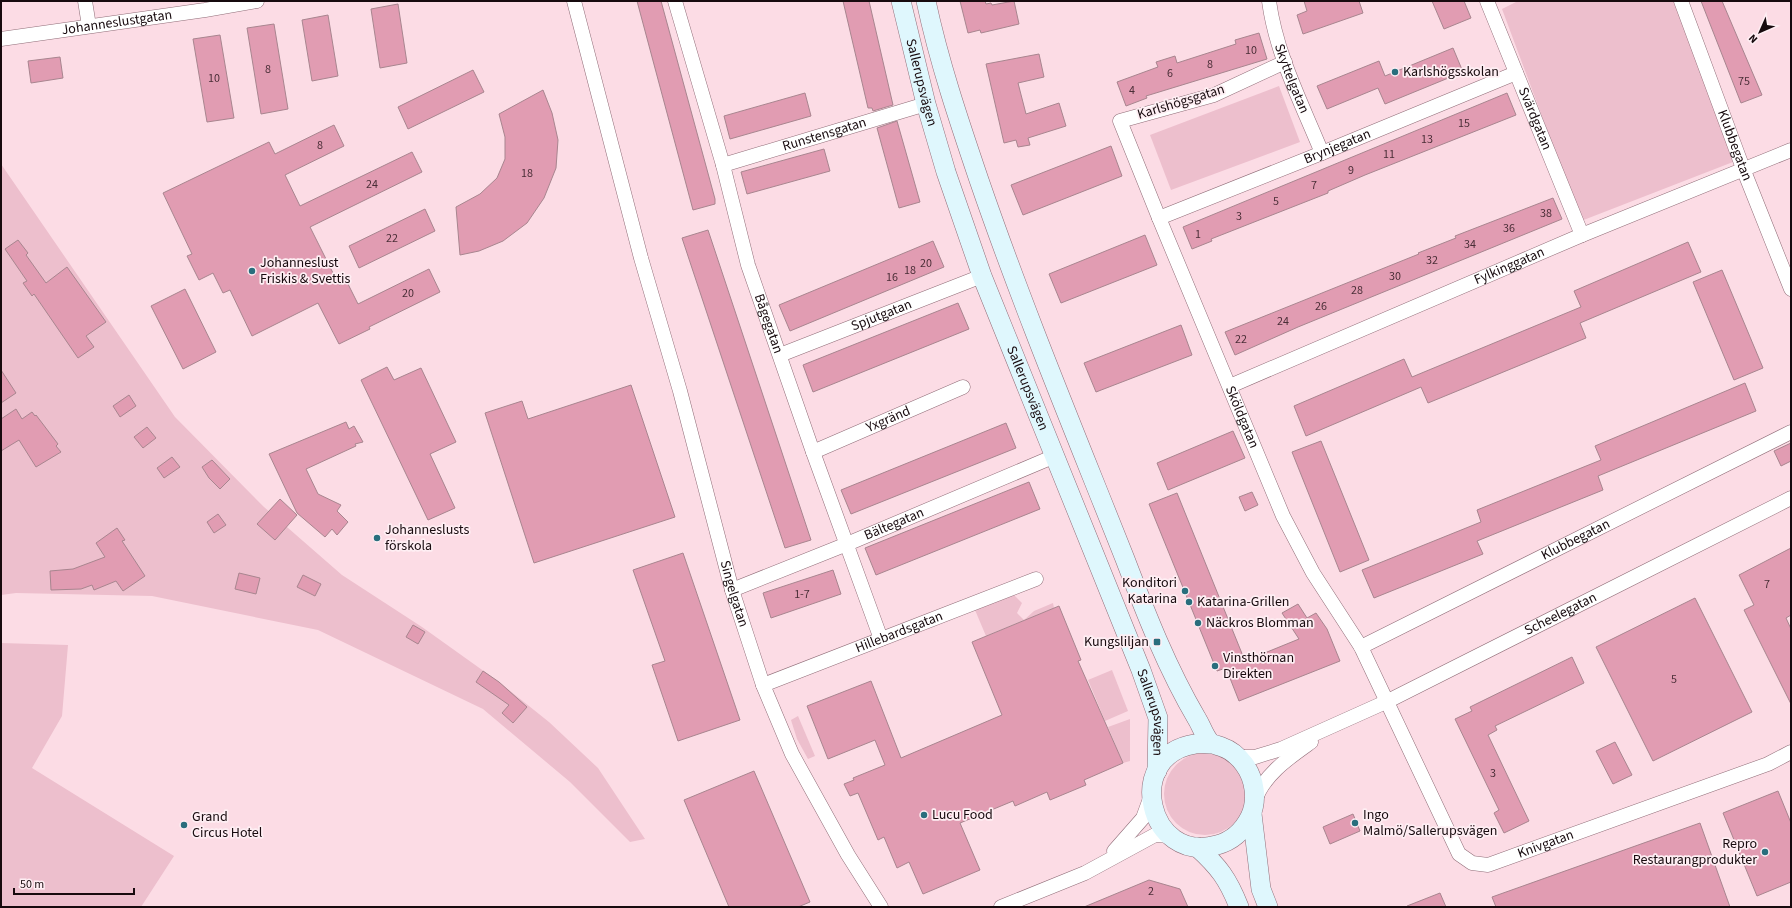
<svg xmlns="http://www.w3.org/2000/svg" width="1792" height="908" viewBox="0 0 1792 908" font-family="'Source Sans 3',sans-serif">
  <rect width="100%" height="100%" fill="#fcdce5"/>
  <g fill="#edbfcd">
    <path d="M1518,1L1622,2L1627,1H1675L1733,162L1581,221L1502,9Z"/>
    <path d="M1279,86L1300,142L1171,190L1150,135Z"/>
    <path d="M1,164L175,417L264,507L342,575L422,627L499,682L549,722L598,768L645,839L630,842L570,782L483,709L318,630L152,596L16,593L1,595Z"/>
    <path d="M1014,595L1022,603L1017,613L1024,620L1034,611L1053,603L1054,608L986,636L975,610Z"/>
    <path d="M1,643L68,645L62,716L32,768L174,856L141,907H1Z"/>
    <path d="M1112,670L1128,711L1105,721L1088,680Z"/>
    <path d="M798,716L815,756L808,759L797,739L791,720Z"/>
    <path d="M1130,719V761L1123,763L1108,727Z"/>
    <circle cx="1205" cy="794" r="41"/>
  </g>
  <g fill="#e19cb2" stroke="#a8858f">
    <path d="M637,1H661L715,199V204L693,210Z"/>
    <path d="M843,1H869L893,105L873,111L872,108H868Z"/>
    <path d="M960,1H985L986,4L991,3L992,5L1014,1L1019,24L981,33L980,30L968,33Z"/>
    <path d="M1304,1H1359L1363,13L1303,34L1297,15L1307,11Z"/>
    <path d="M1432,1H1464L1471,18L1444,29Z"/>
    <path d="M1701,1H1722L1762,95L1741,103Z"/>
    <path d="M398,4L407,63L380,68L371,9Z"/>
    <path d="M328,15L338,76L312,81L302,20Z"/>
    <path d="M274,24L288,109L261,114L247,28Z"/>
    <path d="M1259,33L1267,59L1146,96L1147,98L1126,106L1117,82L1158,67L1156,62L1175,56L1177,63L1236,44L1235,40Z"/>
    <path d="M220,35L234,118L207,122L193,39Z"/>
    <path d="M1453,48L1463,72L1385,104L1378,88L1327,109L1317,86L1379,61L1385,76Z"/>
    <path d="M1039,54L1044,77L1018,83L1026,114L1059,103L1066,126L1028,138L1030,145L1018,147L1016,140L1004,143L986,64Z"/>
    <path d="M60,57L63,78L31,83L28,61Z"/>
    <path d="M473,70L484,92L408,129L398,107Z"/>
    <path d="M543,90L552,113L558,140L556,168L544,198L527,223L503,241L479,251L460,255L456,207L480,194L497,178L505,159V137L499,114Z"/>
    <path d="M805,93L811,116L730,139L724,116Z"/>
    <path d="M1507,93L1516,115L1365,175L1328,191V193L1211,239L1212,241L1192,249L1183,227Z"/>
    <path d="M897,121L920,202L899,208L877,128Z"/>
    <path d="M334,125L344,146L285,175L300,206L412,152L422,172L310,227L339,285L347,282L358,304L429,269L440,292L369,327L370,329L339,344L318,303L252,336L230,290L223,293L213,273L199,280L187,256L192,254L163,193L269,142L275,154Z"/>
    <path d="M1111,146L1122,176L1023,215L1011,185Z"/>
    <path d="M824,149L830,171L747,194L741,172Z"/>
    <path d="M1553,198L1562,219L1298,327L1235,355L1225,332L1419,254L1418,253L1456,238L1455,236Z"/>
    <path d="M425,209L435,231L359,268L349,246Z"/>
    <path d="M708,230L811,540L785,548L682,238Z"/>
    <path d="M1145,235L1157,265L1061,303L1049,274Z"/>
    <path d="M18,240L28,253L26,255L46,283L67,267L106,322L86,336L94,347L78,358L34,294L32,296L23,283L27,281L5,249Z"/>
    <path d="M933,241L944,267L790,331L779,305Z"/>
    <path d="M1688,242L1701,272L1580,323L1586,338L1428,403L1421,387L1306,436L1294,406L1404,359L1412,377L1581,307L1574,291Z"/>
    <path d="M1722,270L1763,368L1734,380L1693,282Z"/>
    <path d="M185,289L216,352L183,369L151,306Z"/>
    <path d="M958,303L969,329L813,392L803,365Z"/>
    <path d="M1181,325L1192,355L1096,392L1084,363Z"/>
    <path d="M387,367L394,380L421,368L456,442L430,454L455,508L428,520L361,380Z"/>
    <path d="M1,370L16,393L1,403Z"/>
    <path d="M1745,383L1756,411L1598,476L1603,490L1477,541L1483,554L1374,598L1362,570L1481,522L1477,510L1601,460L1595,446Z"/>
    <path d="M631,385L675,517L534,563L485,413L522,401L528,419Z"/>
    <path d="M129,395L136,406L120,417L113,406Z"/>
    <path d="M16,409L22,419L32,412L35,416L36,415L58,444L56,446L61,452L36,467L19,440L1,451V419Z"/>
    <path d="M346,422L349,429L354,426L363,442L355,444L356,446L306,469L318,494L341,505L337,511L348,522L337,535L332,529L325,537L297,513L269,454Z"/>
    <path d="M1006,423L1016,448L851,514L841,490Z"/>
    <path d="M147,427L156,438L143,448L134,437Z"/>
    <path d="M1233,431L1245,458L1168,490L1157,463Z"/>
    <path d="M1321,441L1369,560L1340,572L1292,452Z"/>
    <path d="M1791,443V461L1781,466L1774,451Z"/>
    <path d="M172,457L180,467L164,478L157,468Z"/>
    <path d="M212,460L230,479L220,489L209,478L202,467Z"/>
    <path d="M1029,482L1040,509L876,575L865,548Z"/>
    <path d="M1252,492L1258,505L1245,511L1239,497Z"/>
    <path d="M1177,493L1245,661L1299,639L1282,613L1298,604L1307,618L1316,613L1327,629L1340,661L1239,701L1226,668L1217,671L1149,504Z"/>
    <path d="M280,499L297,515L275,540L257,524Z"/>
    <path d="M218,514L226,525L214,533L207,522Z"/>
    <path d="M117,528L125,540L122,541L145,576L123,591L116,581L94,590L92,585L81,589L51,590L50,571L73,569L105,557L96,543Z"/>
    <path d="M1791,548V615L1786,618L1791,629V704L1744,610L1754,605L1739,575Z"/>
    <path d="M683,553L740,720L678,741L652,665L665,661L633,570Z"/>
    <path d="M833,570L841,594L771,618L763,593Z"/>
    <path d="M239,573L260,578L256,594L235,589Z"/>
    <path d="M303,575L321,584L315,596L297,587Z"/>
    <path d="M1695,598L1752,712L1653,761L1596,647Z"/>
    <path d="M1059,606L1081,660L1078,661L1123,763L1084,780L1086,785L1050,800L1047,792L1015,806L1013,801L960,823L980,870L923,894L909,862L897,868L884,837L878,840L858,793L850,796L844,784L854,780L853,778L885,765L875,740L828,759L807,706L871,681L901,758L1002,715L972,642Z"/>
    <path d="M413,625L425,632L418,644L406,637Z"/>
    <path d="M1572,657L1584,683L1495,726L1497,730L1488,735L1529,821L1504,833L1494,813L1499,810L1455,719L1472,711L1470,707Z"/>
    <path d="M483,671L499,682L527,707L513,723L502,713L509,705L476,682Z"/>
    <path d="M1615,742L1632,775L1613,784L1596,751Z"/>
    <path d="M754,771L810,902L798,907H729L684,800Z"/>
    <path d="M1778,791L1791,823V882L1757,896L1723,813Z"/>
    <path d="M1353,814L1360,831L1330,844L1323,827Z"/>
    <path d="M1700,823L1730,907H1496L1492,897Z"/>
    <path d="M1149,880L1180,889L1188,907H1084Z"/>
    <path d="M1440,893L1446,907H1407V906Z"/>
  </g>
  <g fill="none" stroke-linecap="round" stroke-linejoin="round">
    <g stroke="#906d78" stroke-width="15">
      <g id="street">
        <path d="M85,1L89,26"/>
        <path id="s1" d="M574,1L641,258L680,391L732,590L763,685L792,754L848,855L881,907"/>
        <path id="s2" d="M675,1L723,165L748,265L813,452L881,639"/>
        <path id="s3" d="M1269,1C1276,54 1302,104 1322,153"/>
        <path id="s4" d="M1487,1L1582,235"/>
        <path id="s5" d="M1681,1L1744,171L1791,289"/>
        <path id="s6" d="M1,39L205,10L257,1"/>
        <path id="s7" d="M1285,62L1214,95L1120,121L1159,218L1283,516L1313,573L1361,647L1459,854L1472,863L1488,865L1768,764L1791,752"/>
        <path id="s8" d="M723,165L926,104"/>
        <path id="s9" d="M1159,218L1322,153L1516,73"/>
        <path id="s10" d="M780,355L982,276"/>
        <path id="s11" d="M1230,386L1582,235L1791,150"/>
        <path id="s12" d="M813,452L963,387"/>
        <path id="s13" d="M732,590L847,544L1055,456"/>
        <path id="s14" d="M1361,647L1791,432"/>
        <path id="s15" d="M763,685L1036,579"/>
        <path id="s16" d="M1233,752L1242,757H1255L1281,749L1388,701L1791,498"/>
        <path d="M1255,801C1263,775 1290,757 1311,742"/>
        <path d="M1114,851L1143,818L1151,796"/>
        <path d="M1001,907L1085,873L1155,835L1171,836"/>
      </g>
    </g>
    <g stroke="#906d78" stroke-width="20">
      <g id="secondary">
        <path id="s17" d="M901,1L926,104L946,172L982,276L1141,670L1158,718L1157,771"/>
        <path d="M926,1C939,62 959,121 979,180C1023,308 1075,433 1125,559C1146,614 1167,668 1197,719C1201,725 1205,738 1211,743C1212,744 1220,746 1222,747C1231,750 1238,756 1244,764C1255,779 1258,800 1250,817C1243,831 1232,841 1217,845C1148,865 1123,755 1195,744C1200,743 1206,744 1212,744"/>
        <path d="M1252,814L1261,889L1268,907"/>
        <path d="M1197,847C1219,867 1228,879 1239,907"/>
      </g>
    </g>
    <use href="#street" stroke="#fff" stroke-width="14"/>
    <use href="#secondary" stroke="#dff7fd" stroke-width="19"/>
  </g>
  <g fill="#296e7d" stroke="#feeef3" stroke-width="1.5">
    <circle cx="1395" cy="72" r="4"/>
    <circle cx="252" cy="271" r="4"/>
    <circle cx="377" cy="538" r="4"/>
    <circle cx="1185" cy="591" r="4"/>
    <circle cx="1189" cy="602" r="4"/>
    <circle cx="1198" cy="623" r="4"/>
    <rect x="1153" y="638" width="8" height="8" rx="2"/>
    <circle cx="1215" cy="666" r="4"/>
    <circle cx="924" cy="815" r="4"/>
    <circle cx="1355" cy="823" r="4"/>
    <circle cx="184" cy="825" r="4"/>
    <circle cx="1765" cy="852" r="4"/>
  </g>
  <g text-anchor="middle" dominant-baseline="central" stroke-width="3.5" stroke-linejoin="round" paint-order="stroke">
    <g font-size="12" fill="#4a2e37">
      <text x="1251" y="50">10</text>
      <text x="1210" y="64">8</text>
      <text x="268" y="69">8</text>
      <text x="1170" y="73">6</text>
      <text x="214" y="78">10</text>
      <text x="1744" y="81">75</text>
      <text x="1132" y="90">4</text>
      <text x="1464" y="123">15</text>
      <text x="1427" y="139">13</text>
      <text x="320" y="145">8</text>
      <text x="1389" y="154">11</text>
      <text x="1351" y="170">9</text>
      <text x="527" y="173">18</text>
      <text x="372" y="184">24</text>
      <text x="1314" y="185">7</text>
      <text x="1276" y="201">5</text>
      <text x="1546" y="213">38</text>
      <text x="1239" y="216">3</text>
      <text x="1509" y="228">36</text>
      <text x="1198" y="234">1</text>
      <text x="392" y="238">22</text>
      <text x="1470" y="244">34</text>
      <text x="1432" y="260">32</text>
      <text x="926" y="263">20</text>
      <text x="910" y="270">18</text>
      <text x="1395" y="276">30</text>
      <text x="892" y="277">16</text>
      <text x="1357" y="290">28</text>
      <text x="408" y="293">20</text>
      <text x="1321" y="306">26</text>
      <text x="1283" y="321">24</text>
      <text x="1241" y="339">22</text>
      <text x="1767" y="584">7</text>
      <text x="802" y="594">1-7</text>
      <text x="1674" y="679">5</text>
      <text x="1493" y="773">3</text>
      <text x="1151" y="891">2</text>
    </g>
    <g font-size="14" fill="#170a0e" stroke="#feeef3">
      <text stroke="none"><textPath href="#s6" startOffset="117">Johanneslustgatan</textPath></text>
      <text stroke="none"><textPath href="#s3" startOffset="81">Skyttelgatan</textPath></text>
      <text stroke="none"><textPath href="#s17" startOffset="84">Sallerupsvägen</textPath></text>
      <text transform="translate(1181 102) rotate(-17)">Karlshögsgatan</text>
      <text stroke="none"><textPath href="#s4" startOffset="127">Svärdgatan</textPath></text>
      <text stroke="none"><textPath href="#s8" startOffset="106">Runstensgatan</textPath></text>
      <text stroke="none"><textPath href="#s5" startOffset="154">Klubbegatan</textPath></text>
      <text stroke="none"><textPath href="#s9" startOffset="192">Brynjegatan</textPath></text>
      <text stroke="none"><textPath href="#s11" startOffset="304">Fylkinggatan</textPath></text>
      <text stroke="none"><textPath href="#s10" startOffset="109">Spjutgatan</textPath></text>
      <text stroke="none"><textPath href="#s2" startOffset="336">Bågegatan</textPath></text>
      <text stroke="none"><textPath href="#s17" startOffset="408">Sallerupsvägen</textPath></text>
      <text stroke="none"><textPath href="#s7" startOffset="496">Sköldgatan</textPath></text>
      <text stroke="none"><textPath href="#s12" startOffset="82">Yxgränd</textPath></text>
      <text stroke="none"><textPath href="#s13" startOffset="175">Bältegatan</textPath></text>
      <text stroke="none"><textPath href="#s14" startOffset="240">Klubbegatan</textPath></text>
      <text stroke="none"><textPath href="#s1" startOffset="614">Singelgatan</textPath></text>
      <text stroke="none"><textPath href="#s16" startOffset="361">Scheelegatan</textPath></text>
      <text stroke="none"><textPath href="#s15" startOffset="146">Hillebardsgatan</textPath></text>
      <text stroke="none"><textPath href="#s17" startOffset="756">Sallerupsvägen</textPath></text>
      <text stroke="none"><textPath href="#s7" startOffset="1078">Knivgatan</textPath></text>
    </g>
    <g font-size="14" fill="#170a0e" stroke="#feeef3" text-anchor="start">
      <text x="1403" y="72">Karlshögsskolan</text>
      <text x="260" y="263">Johanneslust<tspan x="260" dy="16">Friskis &amp; Svettis</tspan></text>
      <text x="385" y="530">Johanneslusts<tspan x="385" dy="16">förskola</tspan></text>
      <text x="1177" y="583" text-anchor="end">Konditori<tspan x="1177" dy="16">Katarina</tspan></text>
      <text x="1197" y="602">Katarina-Grillen</text>
      <text x="1206" y="623">Näckros Blomman</text>
      <text x="1149" y="642" text-anchor="end">Kungsliljan</text>
      <text x="1223" y="658">Vinsthörnan<tspan x="1223" dy="16">Direkten</tspan></text>
      <text x="932" y="815">Lucu Food</text>
      <text x="1363" y="815">Ingo<tspan x="1363" dy="16">Malmö/Sallerupsvägen</tspan></text>
      <text x="192" y="817">Grand<tspan x="192" dy="16">Circus Hotel</tspan></text>
      <text x="1757" y="844" text-anchor="end">Repro<tspan x="1757" dy="16">Restaurangprodukter</tspan></text>
    </g>
  </g>
  <rect width="1792" height="908" fill="none" stroke="#170a0e" stroke-width="4"/>
  <g transform="translate(1760 32) rotate(225)" stroke="#feeef3" stroke-width="3" paint-order="stroke">
  <path d="M0-3L7 15L0 10L-7 15Z" fill="#170a0e"/>
  <text y="-6" font-size="11" font-weight="bold" text-anchor="middle" fill="#170a0e">N</text>
  </g>
  <path d="M14 888v6h120v-6" fill="none" stroke="#170a0e" stroke-width="2"/>
  <text x="20" y="888" font-size="12" fill="#170a0e" stroke="#feeef3" stroke-width="3" paint-order="stroke">50 m</text>
</svg>
